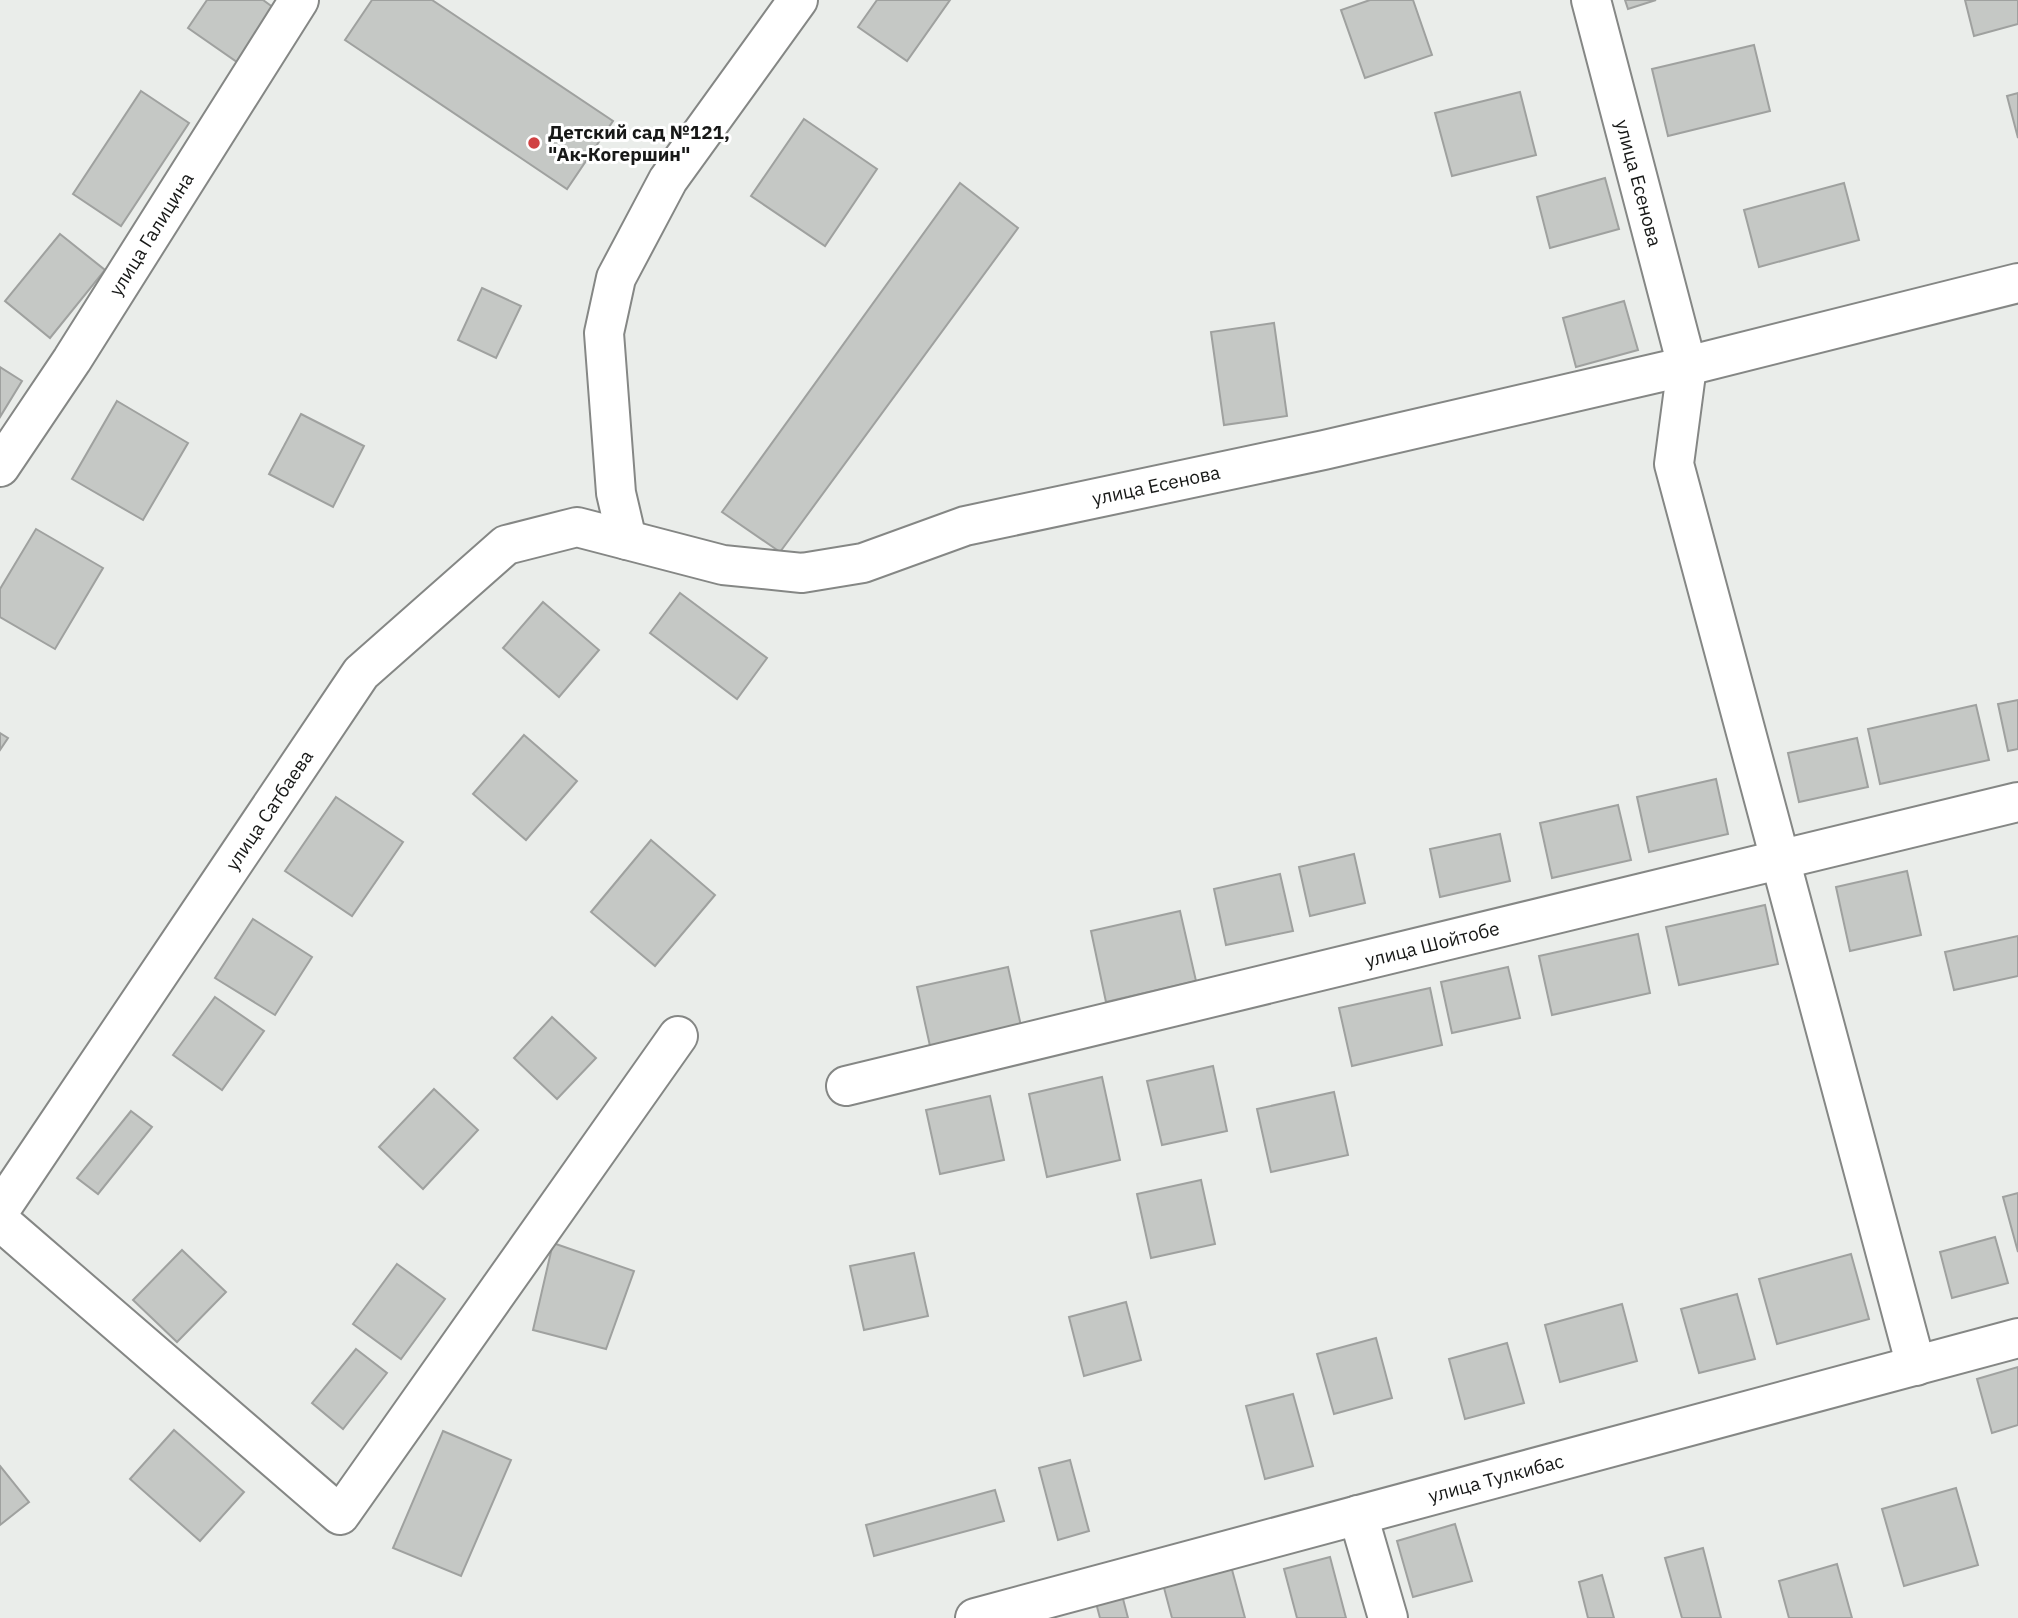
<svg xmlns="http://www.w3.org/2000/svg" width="2018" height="1618" viewBox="0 0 2018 1618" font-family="'IBM Plex Sans',sans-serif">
  <rect width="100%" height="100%" fill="#eaedea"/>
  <g fill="#c5c8c5" stroke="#9fa19f" stroke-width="2">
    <path d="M207,0H263L274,8L237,62L188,28Z"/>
    <path d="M372,0H432L613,121L567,189L345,40Z"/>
    <path d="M877,0H950L907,61L858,27Z"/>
    <path d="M1370,0H1413L1432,55L1365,78L1341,10Z"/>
    <path d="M1625,0H1656L1628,9Z"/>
    <path d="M1965,0H2018V24L1974,36Z"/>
    <path d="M1754,45L1770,111L1668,136L1652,69Z"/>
    <path d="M141,91L189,123L121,226L73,194Z"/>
    <path d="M1520,92L1536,155L1452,176L1435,113Z"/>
    <path d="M2018,93V138L2007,96Z"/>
    <path d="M804,119L877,169L825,246L751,196Z"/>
    <path d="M1605,178L1619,229L1550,248L1537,197Z"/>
    <path d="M960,183L1018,228L780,552L722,512Z"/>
    <path d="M1844,183L1859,240L1759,267L1744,210Z"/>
    <path d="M60,234L105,270L50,338L5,301Z"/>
    <path d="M482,288L521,306L496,358L458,340Z"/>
    <path d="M1624,301L1638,350L1576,367L1563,318Z"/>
    <path d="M1274,323L1287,416L1224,425L1211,332Z"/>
    <path d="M0,367L22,381L0,417Z"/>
    <path d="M117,401L188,443L143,520L72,479Z"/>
    <path d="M301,414L364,446L333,507L269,474Z"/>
    <path d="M36,529L103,568L55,649L0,617V589Z"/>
    <path d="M680,593L767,658L737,699L650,633Z"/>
    <path d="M543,602L599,650L559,697L503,648Z"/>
    <path d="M2018,700V749L2008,751L1998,704Z"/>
    <path d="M1976,705L1989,760L1880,784L1868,729Z"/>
    <path d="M0,733L8,738L0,750Z"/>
    <path d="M524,735L577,781L526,840L473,794Z"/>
    <path d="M1857,738L1868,787L1799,802L1788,753Z"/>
    <path d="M1716,779L1728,834L1649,852L1637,797Z"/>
    <path d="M336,797L403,842L352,916L285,871Z"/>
    <path d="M1618,805L1631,860L1552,878L1540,823Z"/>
    <path d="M1500,834L1510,881L1440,897L1430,849Z"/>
    <path d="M651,840L715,895L655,966L591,912Z"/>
    <path d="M1354,854L1365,903L1310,916L1299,867Z"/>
    <path d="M1907,871L1921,935L1850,951L1836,887Z"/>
    <path d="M1280,874L1293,931L1226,945L1214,889Z"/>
    <path d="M1765,905L1778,964L1679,985L1666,927Z"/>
    <path d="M1180,911L1196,981L1106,1002L1091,931Z"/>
    <path d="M253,919L312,957L275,1015L215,978Z"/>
    <path d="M1638,934L1650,993L1552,1015L1539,956Z"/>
    <path d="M2018,936V976L1954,990L1945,952Z"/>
    <path d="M1008,967L1021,1026L930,1046L917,987Z"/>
    <path d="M1508,967L1520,1018L1452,1033L1441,982Z"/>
    <path d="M1430,988L1442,1045L1352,1066L1339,1008Z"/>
    <path d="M215,997L264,1031L222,1090L173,1055Z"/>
    <path d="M552,1017L596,1058L557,1099L514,1058Z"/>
    <path d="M1213,1066L1227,1131L1162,1145L1147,1081Z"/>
    <path d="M1102,1077L1120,1160L1047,1177L1029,1094Z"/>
    <path d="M434,1089L478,1130L423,1189L379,1147Z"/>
    <path d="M1334,1092L1348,1155L1271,1172L1257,1109Z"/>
    <path d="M990,1096L1004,1160L940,1174L926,1110Z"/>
    <path d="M131,1111L152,1127L98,1194L77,1178Z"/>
    <path d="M1201,1180L1215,1244L1151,1258L1137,1194Z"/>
    <path d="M2018,1193V1252L2003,1197Z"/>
    <path d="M1995,1237L2008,1283L1952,1298L1940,1252Z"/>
    <path d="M553,1243L634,1271L606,1349L533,1330Z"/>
    <path d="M182,1250L226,1292L177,1342L133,1300Z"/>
    <path d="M914,1253L928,1316L864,1330L850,1266Z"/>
    <path d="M1851,1254L1869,1319L1777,1344L1759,1279Z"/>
    <path d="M397,1264L445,1299L401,1359L353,1324Z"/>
    <path d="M1737,1294L1755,1359L1699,1373L1681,1309Z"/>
    <path d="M1126,1302L1141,1360L1084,1376L1069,1317Z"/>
    <path d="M1622,1304L1637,1361L1560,1382L1545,1325Z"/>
    <path d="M1376,1338L1392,1398L1334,1414L1317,1354Z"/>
    <path d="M1507,1343L1524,1403L1465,1419L1449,1359Z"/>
    <path d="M356,1349L387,1373L343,1429L312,1403Z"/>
    <path d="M2018,1367V1425L1992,1433L1977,1379Z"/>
    <path d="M1293,1394L1313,1466L1265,1479L1246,1406Z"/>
    <path d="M174,1430L244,1492L200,1541L130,1479Z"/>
    <path d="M443,1431L511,1460L461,1576L393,1548Z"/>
    <path d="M1070,1460L1089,1531L1058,1540L1039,1468Z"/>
    <path d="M0,1466L29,1502L0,1525Z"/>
    <path d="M1956,1488L1978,1565L1904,1586L1882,1509Z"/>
    <path d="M995,1490L1004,1521L874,1556L866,1525Z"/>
    <path d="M1455,1524L1472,1581L1413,1597L1397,1541Z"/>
    <path d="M1703,1548L1721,1618H1682L1665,1558Z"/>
    <path d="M1330,1557L1346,1618H1297L1284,1569Z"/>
    <path d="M1837,1564L1852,1618H1789L1779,1581Z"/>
    <path d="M1231,1566L1245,1618H1172L1163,1584Z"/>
    <path d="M1602,1575L1614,1618H1588L1579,1582Z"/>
    <path d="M1122,1595L1128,1618H1100L1096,1603Z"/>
  </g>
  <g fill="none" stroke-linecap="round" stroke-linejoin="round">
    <g stroke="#858785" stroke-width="42">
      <g id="minor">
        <path d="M1591,0L1687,366L1674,464L1916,1366"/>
        <path d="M0,467L72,360L299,0"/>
        <path d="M627,540L616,493L604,333L616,278L668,180L798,0"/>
        <path d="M846,1086L2018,802"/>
        <path d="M0,1210L361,673L506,545L577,527L723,565L802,573L863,563L965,526L1324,450L1687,366L2018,283"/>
        <path d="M0,1221L340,1515L678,1036"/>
        <path d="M1358,1515L1388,1618"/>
        <path d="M975,1618L2018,1338"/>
      </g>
    </g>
    <use href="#minor" stroke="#fff" stroke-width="38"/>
  </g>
  <circle fill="#d04142" stroke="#fff" stroke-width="2.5" cx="534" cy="143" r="7"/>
  <g text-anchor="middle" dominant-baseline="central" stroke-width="6" stroke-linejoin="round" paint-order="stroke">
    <g font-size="19" font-weight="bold" fill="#171817" stroke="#fff" text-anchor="start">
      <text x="548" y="132">Детский сад №121,<tspan x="548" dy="22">"Ак-Когершин"</tspan></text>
    </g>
    <g font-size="19" fill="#171817" stroke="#fff">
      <text transform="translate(1639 183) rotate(75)">улица Есенова</text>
      <text transform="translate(151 234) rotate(-58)">улица Галицина</text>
      <text transform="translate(1156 485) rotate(-12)">улица Есенова</text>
      <text transform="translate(269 810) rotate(-56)">улица Сатбаева</text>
      <text transform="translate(1432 944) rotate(-14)">улица Шойтобе</text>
      <text transform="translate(1496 1478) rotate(-15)">улица Тулкибас</text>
    </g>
  </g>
</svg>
